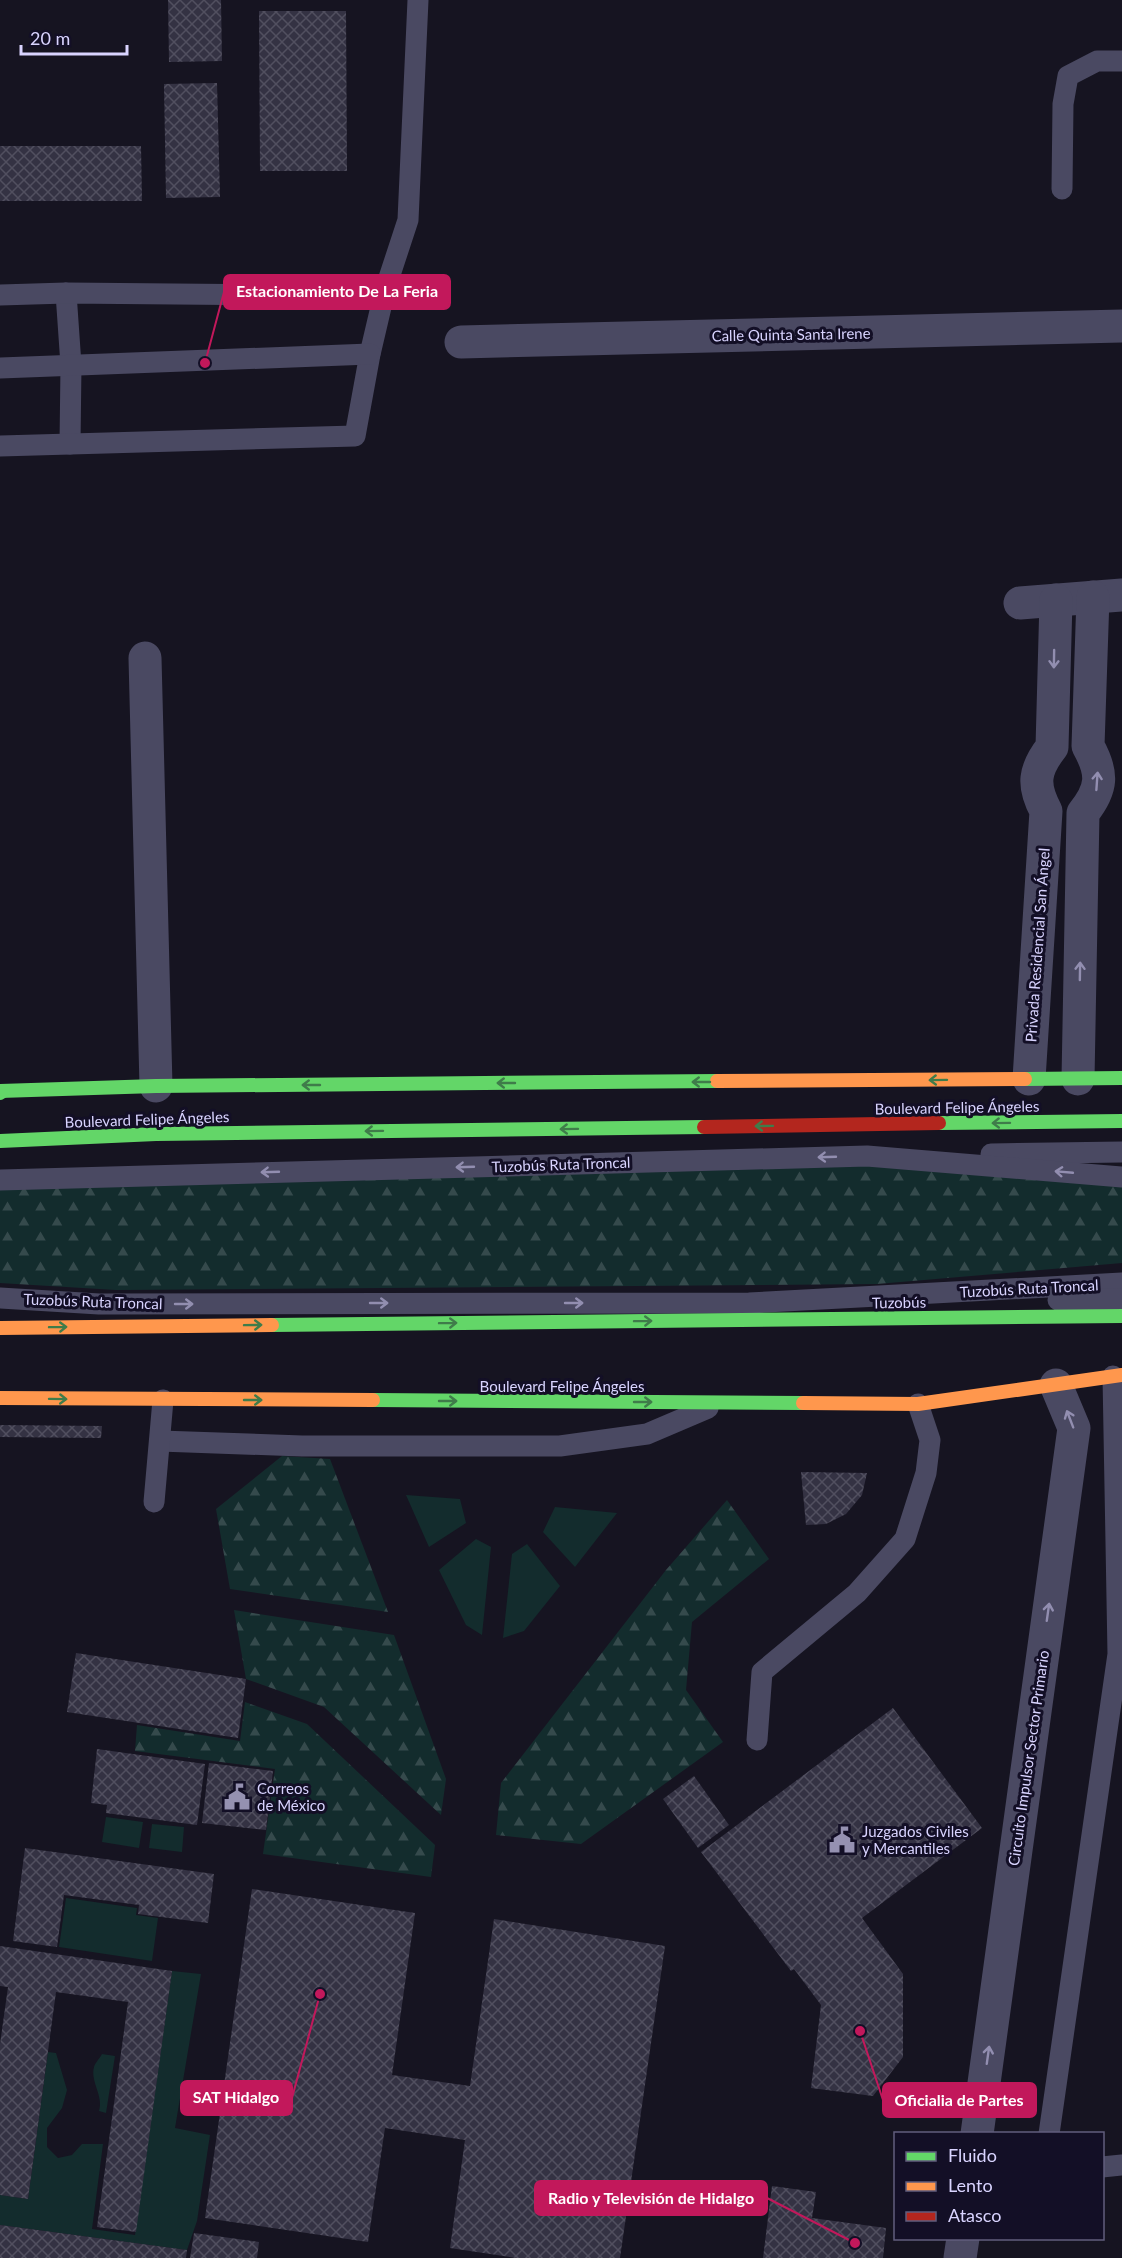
<svg xmlns="http://www.w3.org/2000/svg" width="1122" height="2258" viewBox="0 0 1122 2258" font-family="Lato,sans-serif">
  <defs>
    <pattern id="forest-firs" width="22" height="20" patternUnits="userSpaceOnUse" patternTransform="scale(1.5)"><rect width="22" height="20" fill="#132c2d"/><path d="M5 1l3.5 6h-7zM16 11l3.5 6h-7z" fill="#354a4c"/></pattern>
    <pattern id="building-cross-hatch" width="8" height="8" patternUnits="userSpaceOnUse" patternTransform="scale(1.5)"><rect width="8" height="8" fill="#343243"/><path d="M0 0l8 8M0 8l8-8" fill="none" stroke="#514f5f"/></pattern>
  </defs>
  <rect width="100%" height="100%" fill="#161421"/>
  <g fill="url(#forest-firs)">
    <path d="M868,1163L1122,1184V1263L877,1284L116,1290L0,1283V1187Z"/>
    <path d="M282,1456L330,1459L388,1612L230,1589L216,1509Z"/>
    <path d="M727,1500L769,1559L692,1622L686,1690L723,1742L581,1844L496,1835L501,1783L666,1570Z"/>
    <path d="M234,1610L394,1635L446,1779L441,1815L324,1707L246,1679Z"/>
    <path d="M245,1702L307,1724L435,1845L431,1877L263,1854L275,1769L135,1751L137,1725L240,1741Z"/>
  </g>
  <g fill="#132c2d">
    <path d="M406,1495L460,1499L466,1523L429,1547Z"/>
    <path d="M555,1507L617,1513L575,1567L543,1532Z"/>
    <path d="M476,1539L491,1547L482,1635L466,1625L439,1570Z"/>
    <path d="M527,1544L560,1586L524,1631L503,1638L512,1554Z"/>
    <path d="M106,1817L143,1822L139,1848L102,1842Z"/>
    <path d="M152,1824L184,1827L182,1852L149,1848Z"/>
    <path d="M66,1898L137,1908L136,1915L158,1918L152,1961L59,1947Z"/>
    <path d="M172,1971L201,1974L175,2128L210,2135L197,2221L187,2250L0,2225V2195L28,2199L48,2052L56,2053L67,2090L62,2108L47,2128V2147L58,2158L72,2155L82,2144H103L92,2229L135,2235Z"/>
    <path d="M102,2054L115,2056L106,2113L99,2111C104,2096 90,2082 94,2067C95,2063 100,2058 102,2054Z"/>
  </g>
  <g fill="url(#building-cross-hatch)">
    <path d="M168,0H221L222,61L169,62Z"/>
    <path d="M259,11H346L347,171H260Z"/>
    <path d="M217,83L220,197L166,198L164,84Z"/>
    <path d="M0,146H141L142,201H0Z"/>
    <path d="M0,1425L102,1426L101,1438L0,1437Z"/>
    <path d="M801,1472L867,1473L862,1495L846,1514L826,1524L806,1525Z"/>
    <path d="M76,1653L246,1679L238,1738L67,1712Z"/>
    <path d="M893,1708L982,1828L862,1918L903,1974V2057L873,2096L811,2088L821,2005L794,1969L791,1971L701,1852Z"/>
    <path d="M97,1749L205,1764L197,1825L106,1813L107,1805L91,1803Z"/>
    <path d="M209,1763L273,1771L266,1830L202,1823Z"/>
    <path d="M694,1776L729,1825L698,1848L663,1799Z"/>
    <path d="M25,1848L214,1874L208,1923L138,1914L139,1905L64,1895L57,1947L13,1941Z"/>
    <path d="M252,1889L415,1913L392,2075L470,2086L494,1919L665,1946L620,2258H516L450,2248L465,2140L385,2128L368,2242L205,2218Z"/>
    <path d="M0,1946L172,1971L136,2232L97,2227L128,2002L56,1992L28,2199L0,2195V2044L8,1987L0,1986Z"/>
    <path d="M772,2186L816,2192L812,2218L886,2228L883,2258H763Z"/>
    <path d="M0,2225L187,2250L186,2258H0Z"/>
    <path d="M194,2233L259,2242L257,2258H190Z"/>
  </g>
  <g fill="none" stroke-linecap="round" stroke-linejoin="round">
    <g stroke="#4a4962" stroke-width="21">
      <path d="M1062,189L1063,104L1068,76L1097,61H1122"/>
      <path d="M385,290L408,220L418,0"/>
      <path d="M66,293L71,365L70,444"/>
      <path d="M0,295L66,293L292,295L385,290L370,354L355,436L0,446"/>
      <path d="M0,368L370,354"/>
      <path d="M991,1154L1122,1152"/>
      <path d="M0,1180L867,1156L1122,1177"/>
      <path d="M0,1298L99,1304L749,1303L1122,1283"/>
      <path d="M1058,1300L1122,1299"/>
      <path d="M160,1441L302,1446H560L647,1434L708,1408"/>
      <path d="M154,1502L163,1400"/>
      <path d="M757,1740L762,1672L857,1593L905,1539L926,1473L930,1440L918,1404"/>
      <path d="M1049,2134L1118,1654L1113,1376"/>
      <path d="M1102,2167L1122,2165"/>
    </g>
    <g stroke="#4a4962" stroke-width="33">
      <path d="M461,342L1122,326"/>
      <path d="M1020,603L1122,595"/>
      <path d="M145,658L156,1086"/>
      <path d="M1029,1079L1046,811C1032,785 1034,770 1052,747L1056,600"/>
      <path d="M1078,1079L1083,813C1103,788 1103,773 1088,746L1093,597"/>
      <path d="M977,2134L1074,1428L1056,1385"/>
      <path d="M960,2258L963,2238"/>
    </g>
    <g stroke="#63d668" stroke-width="14">
      <path d="M1025,1079L1122,1078"/>
      <path d="M0,1091L156,1086L717,1081"/>
      <path d="M0,1093L3,1091"/>
      <path d="M939,1123L1122,1121"/>
      <path d="M0,1141L156,1134L704,1127"/>
      <path d="M272,1325L1122,1316"/>
      <path d="M373,1400L803,1403"/>
    </g>
    <g stroke="#ff974d" stroke-width="14">
      <path d="M717,1081L1025,1079"/>
      <path d="M0,1328L272,1325"/>
      <path d="M0,1398L373,1400"/>
      <path d="M803,1403L918,1404L1122,1375"/>
    </g>
    <path stroke="#b3261e" stroke-width="14" d="M704,1127L939,1123"/>
  </g>
  <defs><path id="oneway-shaft" d="M-6 0H5M1.5-3L5.5 0L1.5 3" fill="none" stroke-width="1.6" stroke-linecap="round" stroke-linejoin="round" transform="scale(1.5)"/></defs>
  <g stroke="#928eb0">
    <use href="#oneway-shaft" transform="translate(1054 659) rotate(91)"/>
    <use href="#oneway-shaft" transform="translate(1097 781) rotate(-86)"/>
    <use href="#oneway-shaft" transform="translate(1080 971) rotate(-89)"/>
    <use href="#oneway-shaft" transform="translate(827 1157) rotate(178)"/>
    <use href="#oneway-shaft" transform="translate(465 1167) rotate(178)"/>
    <use href="#oneway-shaft" transform="translate(270 1172) rotate(178)"/>
    <use href="#oneway-shaft" transform="translate(1064 1172) rotate(-175)"/>
    <use href="#oneway-shaft" transform="translate(379 1303)"/>
    <use href="#oneway-shaft" transform="translate(574 1303)"/>
    <use href="#oneway-shaft" transform="translate(184 1304)"/>
    <use href="#oneway-shaft" transform="translate(1070 1419) rotate(-111)"/>
    <use href="#oneway-shaft" transform="translate(1048 1612) rotate(-82)"/>
    <use href="#oneway-shaft" transform="translate(988 2055) rotate(-82)"/>
  </g>
  <g stroke="#3f7c4a">
    <use href="#oneway-shaft" transform="translate(938 1080) rotate(179)"/>
    <use href="#oneway-shaft" transform="translate(701 1082) rotate(180)"/>
    <use href="#oneway-shaft" transform="translate(506 1083) rotate(180)"/>
    <use href="#oneway-shaft" transform="translate(311 1085) rotate(180)"/>
    <use href="#oneway-shaft" transform="translate(1001 1123) rotate(179)"/>
    <use href="#oneway-shaft" transform="translate(764 1126) rotate(179)"/>
    <use href="#oneway-shaft" transform="translate(569 1129) rotate(179)"/>
    <use href="#oneway-shaft" transform="translate(374 1131) rotate(179)"/>
    <use href="#oneway-shaft" transform="translate(643 1321) rotate(-1)"/>
    <use href="#oneway-shaft" transform="translate(448 1323) rotate(-1)"/>
    <use href="#oneway-shaft" transform="translate(253 1325) rotate(-1)"/>
    <use href="#oneway-shaft" transform="translate(58 1327) rotate(-1)"/>
    <use href="#oneway-shaft" transform="translate(58 1399) rotate(1)"/>
    <use href="#oneway-shaft" transform="translate(253 1400)"/>
    <use href="#oneway-shaft" transform="translate(448 1401)"/>
    <use href="#oneway-shaft" transform="translate(643 1402)"/>
  </g>
  <defs>
    <g id="civic-bare" transform="scale(2.07)"><path d="M-.6-6.5H3V-4.5H.6V-3L4-1V1h2V6H-6V1h2V-1L-.6-3ZM-1.2 2.5V6h2.4V2.5Z" fill="#9591b1" stroke="#130f26" stroke-width="2.5" paint-order="stroke"/></g>
  </defs>
  <g fill-rule="evenodd">
    <use href="#civic-bare" x="237" y="1797"/>
    <use href="#civic-bare" x="842" y="1840"/>
  </g>
  <g text-anchor="middle" dominant-baseline="central" stroke-width="6" stroke-linejoin="round" paint-order="stroke">
    <g font-size="15" fill="#d9d4ff" stroke="#130f26">
      <text transform="translate(791 334) rotate(-1)">Calle Quinta Santa Irene</text>
      <text transform="translate(1037 945) rotate(-86)">Privada Residencial San Ángel</text>
      <text transform="translate(957 1107) rotate(-1)">Boulevard Felipe Ángeles</text>
      <text transform="translate(147 1119) rotate(-2)">Boulevard Felipe Ángeles</text>
      <text transform="translate(561 1164) rotate(-2)">Tuzobús Ruta Troncal</text>
      <text transform="translate(1029 1288) rotate(-3)">Tuzobús Ruta Troncal</text>
      <text transform="translate(93 1301) rotate(2)">Tuzobús Ruta Troncal</text>
      <text transform="translate(899 1302) rotate(-1)">Tuzobús</text>
      <text x="562" y="1386">Boulevard Felipe Ángeles</text>
      <text transform="translate(1028 1758) rotate(-82)">Circuito Impulsor Sector Primario</text>
    </g>
    <g font-size="15" fill="#d9d4ff" stroke="#130f26" text-anchor="start">
      <text x="257" y="1788">Correos<tspan x="257" dy="17">de México</tspan></text>
      <text x="862" y="1831">Juzgados Civiles<tspan x="862" dy="17">y Mercantiles</tspan></text>
    </g>
  </g>
  <path fill="none" stroke="#c2185b" stroke-width="2" d="M205 363L224 292M320 1994L292 2098M860 2031L883 2100M855 2243L767 2198"/>
  <g fill="#c2185b" stroke="#130f26" stroke-width="2">
    <circle cx="205" cy="363" r="6"/>
    <circle cx="320" cy="1994" r="6"/>
    <circle cx="860" cy="2031" r="6"/>
    <circle cx="855" cy="2243" r="6"/>
  </g>
  <g fill="#c2185b" stroke="#c2185b" stroke-width="2">
    <rect x="224" y="275" width="226" height="34" rx="6"/>
    <rect x="181" y="2081" width="111" height="34" rx="6"/>
    <rect x="883" y="2083" width="153" height="34" rx="6"/>
    <rect x="535" y="2181" width="232" height="34" rx="6"/>
  </g>
  <g font-size="16" text-anchor="middle" font-weight="bold" fill="#fff">
    <text x="337" y="297">Estacionamiento De La Feria</text>
    <text x="236" y="2103">SAT Hidalgo</text>
    <text x="959" y="2106">Oficialia de Partes</text>
    <text x="651" y="2204">Radio y Televisión de Hidalgo</text>
  </g>
  <rect x="894" y="2132" width="210" height="108" fill="#130f26" stroke="#625e7d" stroke-width="1.5"/>
  <rect x="906" y="2152" width="30" height="9" fill="#63d668" stroke="#625e7d" stroke-width="1.5"/>
  <text x="948" y="2162" font-size="18" fill="#d9d4ff">Fluido</text>
  <rect x="906" y="2182" width="30" height="9" fill="#ff974d" stroke="#625e7d" stroke-width="1.5"/>
  <text x="948" y="2192" font-size="18" fill="#d9d4ff">Lento</text>
  <rect x="906" y="2212" width="30" height="9" fill="#b3261e" stroke="#625e7d" stroke-width="1.5"/>
  <text x="948" y="2222" font-size="18" fill="#d9d4ff">Atasco</text>
  <path d="M21 45v9h106v-9" fill="none" stroke="#d9d4ff" stroke-width="3"/>
  <text x="30" y="45" font-size="18" fill="#d9d4ff" stroke="#130f26" stroke-width="4.5" paint-order="stroke">20 m</text>
</svg>
